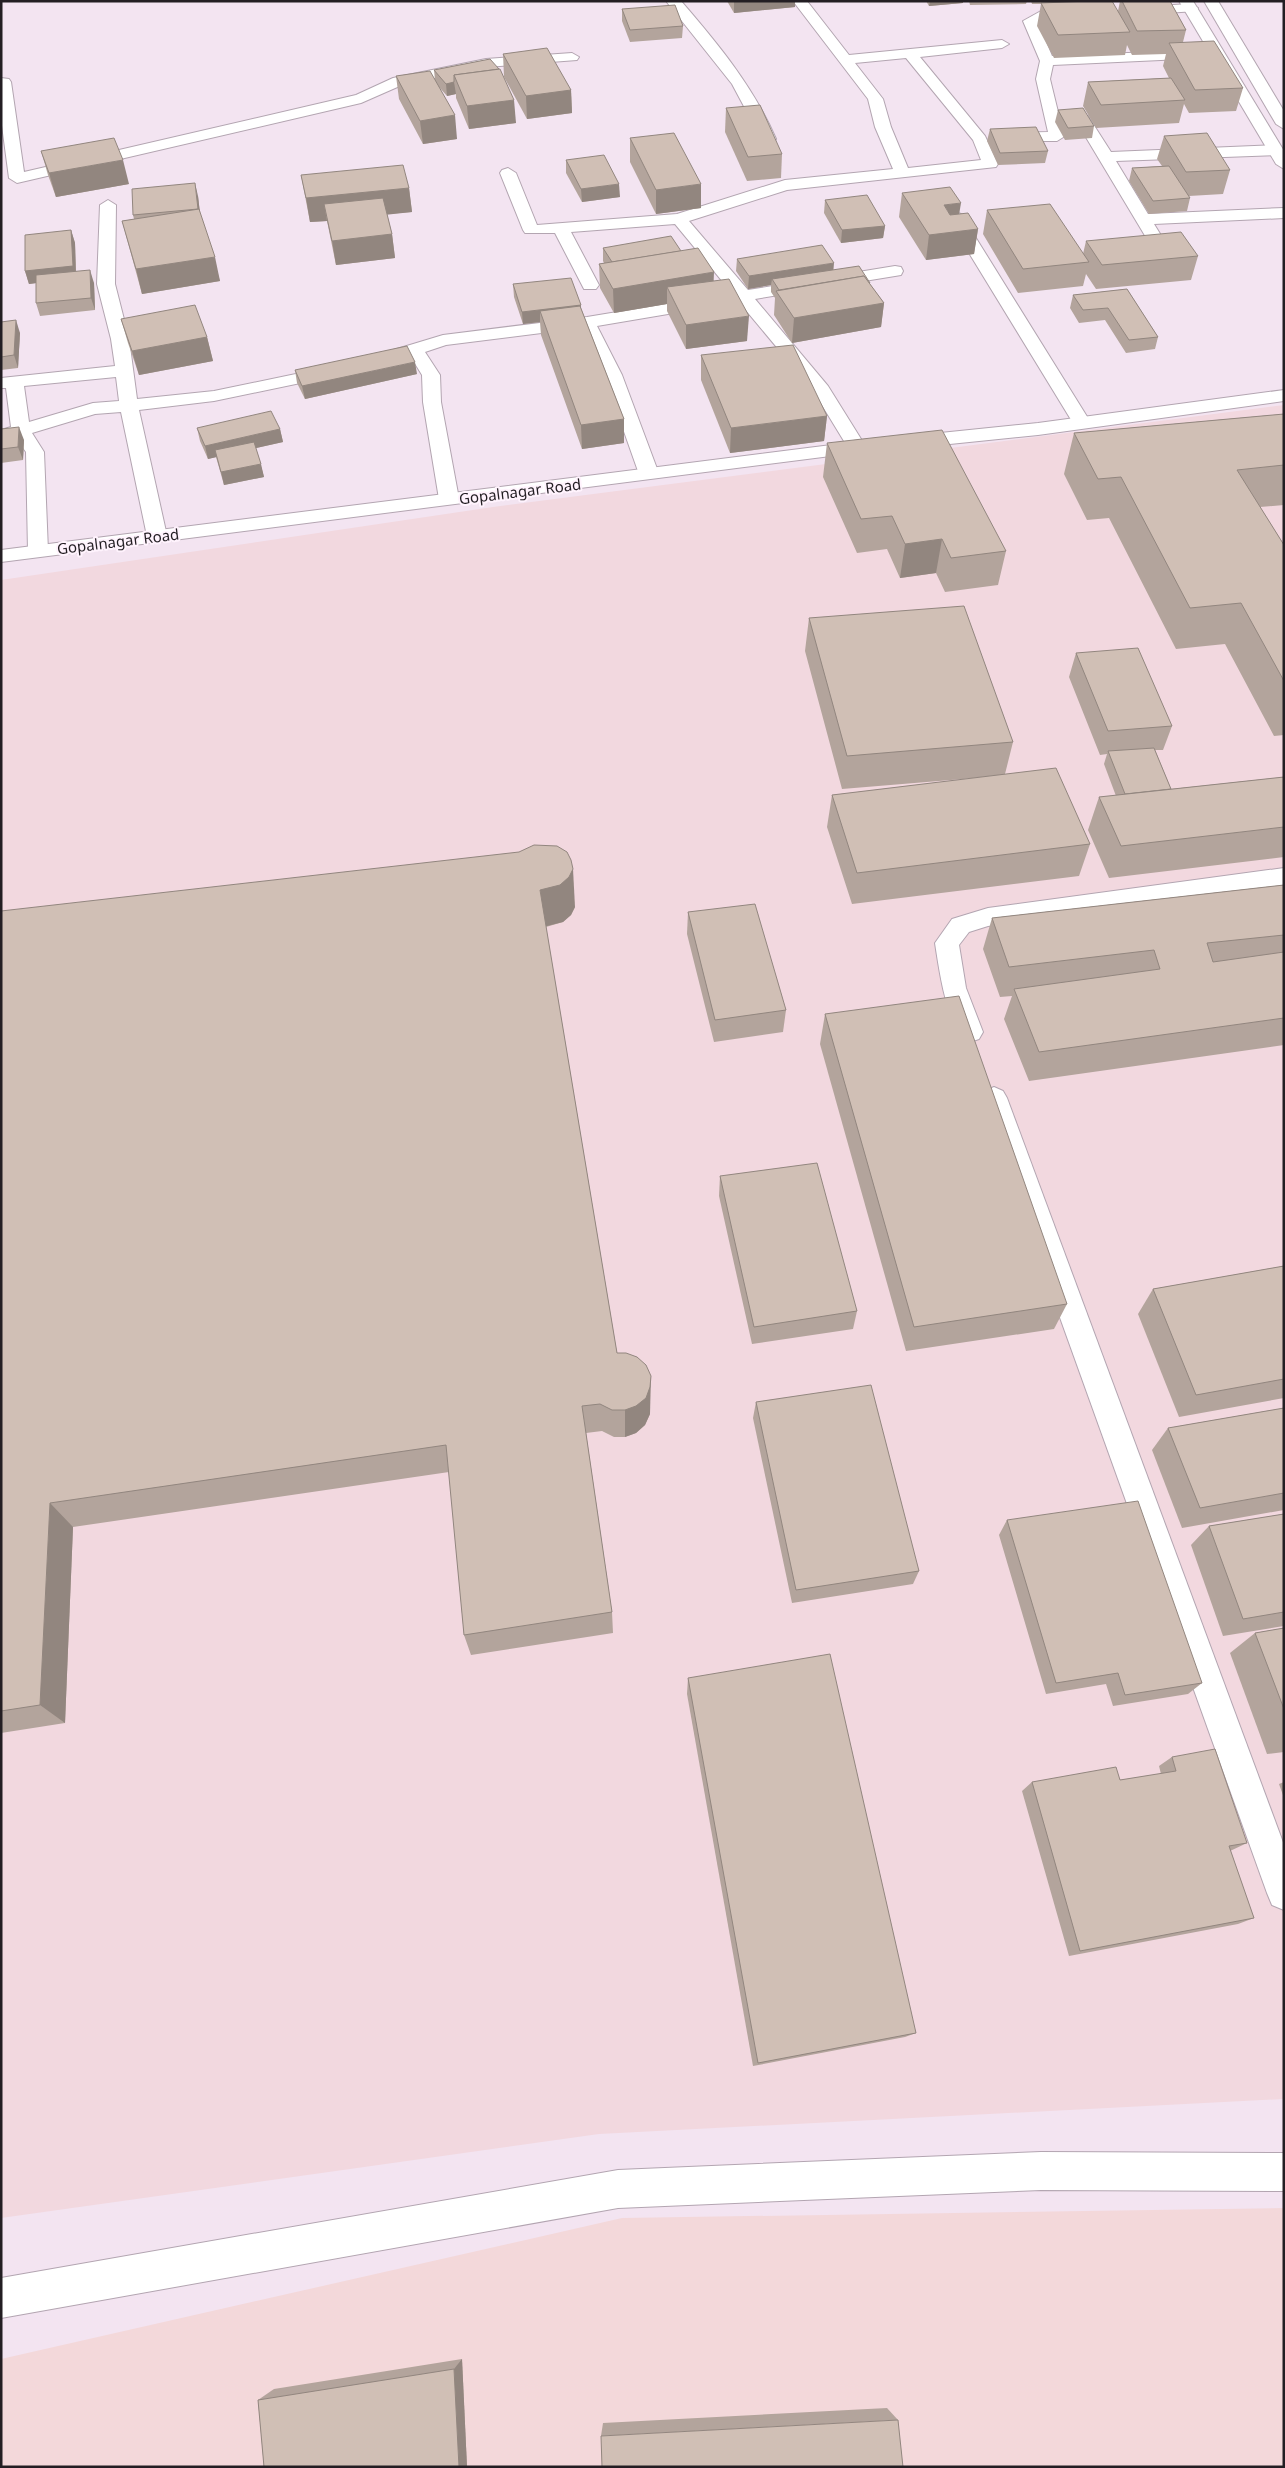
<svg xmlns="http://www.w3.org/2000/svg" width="1285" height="2468" viewBox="0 0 1285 2468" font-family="'Noto Sans',sans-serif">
  <rect width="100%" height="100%" fill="#f3e4f1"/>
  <path fill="#f2d8df" d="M1284,405V2099L599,2134L1,2218V580L493,507Z"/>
  <path fill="#f3d8da" d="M1284,2208V2467H1V2359L622,2218Z"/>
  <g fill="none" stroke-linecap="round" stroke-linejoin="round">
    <g stroke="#b3a5b1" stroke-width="2">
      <g id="minor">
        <path d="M666,1H681C718,44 753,86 776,139L773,142H763L732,84Z"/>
        <path d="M793,1H807L849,55L1002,40L1009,44L1002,48L920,57L985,136L998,164L996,167L787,190L689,221L748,290L895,266L901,267L903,271L901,275L895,276L755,299L828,386L866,447L864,451H850L814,392L739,302L597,326L622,375L659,474L656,478H642L639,474L604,375L581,328L446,345L425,352L440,375L441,402L459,499L456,503H442L439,499L423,402L422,375L411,357L373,367L367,366L364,362L367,358L443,335L587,317L732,293L675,224L571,232L599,285L596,289H584L555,233H525L523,230L500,173L502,170L508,168L516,173L537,225L677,214L785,180L893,169L875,127L868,99ZM906,58L973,140L981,160L908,168L891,127L883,99L855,63Z"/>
        <path d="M1191,4L1198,8L1196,11L1136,15L1129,11L1136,7Z"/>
        <path d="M1076,10L1081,11L1083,14L1081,17L1044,19L1038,23L1052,56L1204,50L1211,54L1204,58L1053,65L1050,79L1059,116H1088L1111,152L1276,145L1284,150L1276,155L1116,161L1148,214L1284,208V218L1154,224L1170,250L1168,254H1156L1078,124L1062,125L1065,136L1057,141H998L995,138L1003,133L1048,132L1036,79L1040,61L1023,21L1041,11Z"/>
        <path d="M572,53L579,57L577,60L486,67L402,85L361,103L17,183L9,178L1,118V78L9,79L11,82L24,172L356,95L393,78L486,59Z"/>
        <path d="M108,200L116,205L115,284L129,339L137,399L214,391L334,366L340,367L343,371L340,375L334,376L214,401L139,410L167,536L164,540L157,542L150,540L147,536L121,412L95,414L32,433L44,452L48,551L45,555L38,557L31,555L28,551L26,452L16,438L1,442V430L11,427L6,388H1V378L115,366L111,339L97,284L100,205ZM116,377L119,401L93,403L29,422L24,386Z"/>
        <path d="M955,212L961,214L1091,423L1089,427H1075L1073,423L947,217L949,214Z"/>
        <path d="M1284,868V886L988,926L969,932L959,945L966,988L983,1032L979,1039L970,1042L961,1039C945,1009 940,976 935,943L952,919L988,908Z"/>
        <path d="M994,1087L1003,1091L1007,1098L1284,1845V1910L1272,1905L1267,1893L981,1098L985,1091Z"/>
        <path d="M1041,2152L1284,2153V2191L1041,2190L618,2208L1,2318V2278L618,2170Z"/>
      </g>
    </g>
    <g stroke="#b3a5b1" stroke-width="2">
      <g id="major">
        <path d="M1179,1H1193L1284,151V169L1276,164Z"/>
        <path d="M1204,1H1218L1284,111V129L1276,124Z"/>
        <path d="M1284,390V401L1038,435L911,448L904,446L902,442L904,438L911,436L1038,423Z"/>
        <path d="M863,441L870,443L872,447L870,451L1,562V550Z"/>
      </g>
    </g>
    <use href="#minor" fill="#fff" fill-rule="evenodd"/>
    <use href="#major" fill="#fff" fill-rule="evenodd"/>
  </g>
  <g fill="#b3a49c">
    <path d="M727,1H795V7L734,13Z"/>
    <path d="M926,1H963V3L929,6Z"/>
    <path d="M969,1H1027L1026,4L970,5Z"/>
    <path d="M1031,1H1075L1118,11L1120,1H1170L1186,30L1183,42L1243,88L1236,111L1189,113L1184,104L1179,123L1096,128L1083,106L1088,82L1169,78L1163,66L1166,54L1132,55L1127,45L1125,55L1054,58L1037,26L1041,4H1032Z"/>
    <path d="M622,9L683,26L682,38L630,42L622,21Z"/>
    <path d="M503,54L571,90L572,113L527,119L504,77Z"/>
    <path d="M490,59L516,123L469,129L456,98V94L447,96L439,87L457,139L423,144L399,99L396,76L435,80L434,70Z"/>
    <path d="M726,108L782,154L781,178L747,181L725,132Z"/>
    <path d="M1058,110L1094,126L1092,138L1065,140L1055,122Z"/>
    <path d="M990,129L1048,151L1045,163L998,165L987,141Z"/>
    <path d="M1164,136L1230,170L1223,194L1189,196L1190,198L1187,211L1149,214L1129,181L1132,168L1162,166L1157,159Z"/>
    <path d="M630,138L701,208L656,214L630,162Z"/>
    <path d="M41,151L129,184L56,197L48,175Z"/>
    <path d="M566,160L620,197L582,202L566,173Z"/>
    <path d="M301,175L409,188L412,212L387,214L392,234L395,258L336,265L327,221L310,222Z"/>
    <path d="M902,193L978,229L974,254L926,260L899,217Z"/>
    <path d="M198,196L200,214L220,281L142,294L122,221L134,219L133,215Z"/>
    <path d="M825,200L885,226L883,238L841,243L824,213Z"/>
    <path d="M987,210L1083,254L1086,241L1198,256L1191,280L1096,289L1086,274L1083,286L1018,293L983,234Z"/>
    <path d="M71,230L75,243L76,271L94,283L95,310L40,316L36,303V283L29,284L25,271Z"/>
    <path d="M603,248L681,251L714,281L747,341L686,349L667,311V304L614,313L600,288L599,264L604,263L603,261Z"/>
    <path d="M737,259L833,270L870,284L884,303L881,327L792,343L774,315L775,298L771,292V285L748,289L736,271Z"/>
    <path d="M513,284L581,305V308L624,419V443L582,449L541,335L540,322L523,324L514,297Z"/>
    <path d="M1127,289L1158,337L1155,349L1126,353L1105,320L1079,323L1070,308L1073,295Z"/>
    <path d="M121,319L207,337L213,361L139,375L128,343Z"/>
    <path d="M1,322L20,333L18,368L1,370Z"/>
    <path d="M701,355L827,416L824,441L730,453L701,380Z"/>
    <path d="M295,370L417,374L305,399L297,383Z"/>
    <path d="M1284,414V505L1260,507L1284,545V735L1274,736L1225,644L1176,649L1109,518L1087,520L1064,474L1074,433Z"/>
    <path d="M197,428L280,429L283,442L256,448L264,477L224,485L216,457L208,459L200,441Z"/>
    <path d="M1,429L24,440L23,460L1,463Z"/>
    <path d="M827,443L1006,551L998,585L945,592L936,573L900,578L887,549L857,553L823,477Z"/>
    <path d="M809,618L1013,742L1005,774L1090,844L1079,876L852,904L827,827L832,795L987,777L842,789L805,651Z"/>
    <path d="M1076,653L1172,726L1163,750H1155L1171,789L1284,777V857L1109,878L1088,830L1099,797L1116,796L1104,764L1107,754L1100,755L1069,677Z"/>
    <path d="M1284,885V1045L1029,1081L1004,1019L1012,996L1000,997L983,949L992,918Z"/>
    <path d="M575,907L571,915L563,922L546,927L617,1353L650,1414L645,1425L636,1433L625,1437H614L602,1431L586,1433L612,1612L613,1633L471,1655L464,1635L449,1472L73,1527L65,1723L1,1733V911Z"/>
    <path d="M688,912L786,1010L783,1032L714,1042L687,934Z"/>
    <path d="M825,1014L1067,1304L1054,1329L906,1351L820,1044Z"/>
    <path d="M720,1176L857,1311L853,1329L752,1344L719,1196Z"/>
    <path d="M1284,1266V1398L1179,1417L1138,1314L1153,1289Z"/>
    <path d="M756,1402L919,1571L913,1584L792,1603L753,1418Z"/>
    <path d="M1284,1408V1510L1182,1528L1152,1450L1168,1428Z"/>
    <path d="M1284,1514V1626L1223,1636L1191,1545L1209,1526Z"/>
    <path d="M1007,1520L1202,1683L1188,1694L1113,1706L1106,1684L1046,1694L999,1535Z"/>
    <path d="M1284,1628V1752L1267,1754L1230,1653L1255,1633Z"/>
    <path d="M688,1678L916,2033L905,2037L753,2066L687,1694Z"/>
    <path d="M1172,1757L1247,1843L1230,1851L1254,1918L1238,1924L1069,1956L1022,1791L1032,1782L1120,1780L1161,1774L1159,1766Z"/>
    <path d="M1284,1782V1798L1279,1784Z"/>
    <path d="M462,2359L467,2467H264L258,2400L274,2389Z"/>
    <path d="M887,2408L898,2420L601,2436L603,2423Z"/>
  </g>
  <g fill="#92867f">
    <path d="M734,1H795V7L734,13Z"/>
    <path d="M930,1H963V3L929,6Z"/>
    <path d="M454,82L456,94L447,96L446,84Z"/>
    <path d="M571,90L572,113L527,119L526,96Z"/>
    <path d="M514,100L516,123L469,129L467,106Z"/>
    <path d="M455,115L457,139L423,144L420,121Z"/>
    <path d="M123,160L129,184L56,197L49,173Z"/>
    <path d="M195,183L198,196L201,221L198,209Z"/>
    <path d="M619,184L620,197L582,202L581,189Z"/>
    <path d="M701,184V208L656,214V190Z"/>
    <path d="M409,188L412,212L328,221L324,204L327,221L310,222L306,198Z"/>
    <path d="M961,203L957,227L944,205Z"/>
    <path d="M885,226L883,238L841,243L842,230Z"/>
    <path d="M978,229L974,254L926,260L929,235Z"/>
    <path d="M71,230L75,243L76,278L29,284L25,271Z"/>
    <path d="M392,234L395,258L336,265L332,241Z"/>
    <path d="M215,257L220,281L142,294L136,269Z"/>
    <path d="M834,263L833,275L772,279L771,285L748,289L749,276Z"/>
    <path d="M90,270L94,283L95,310L91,298Z"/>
    <path d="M714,272L713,297L667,287V304L614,313L613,289Z"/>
    <path d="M884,303L881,327L792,343L794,318Z"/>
    <path d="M581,305V318L540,311V322L523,324L522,312Z"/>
    <path d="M749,316L747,341L686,349V325Z"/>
    <path d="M16,320L20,333L18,368L14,355Z"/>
    <path d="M207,337L213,361L139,375L132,351Z"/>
    <path d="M415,362L417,374L305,399L302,386Z"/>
    <path d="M827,416L824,441L730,453L731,428Z"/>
    <path d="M624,419V443L582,449L581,425Z"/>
    <path d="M19,427L24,440L23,460L18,447Z"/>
    <path d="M280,429L283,442L208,459L205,446Z"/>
    <path d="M261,464L264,477L224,485L221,472Z"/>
    <path d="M942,539L936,573L900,578L905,544Z"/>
    <path d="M573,869L575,907L571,915L563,922L543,927L540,890Z"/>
    <path d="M651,1376L650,1414L645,1425L636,1433L625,1437V1410Z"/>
    <path d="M50,1503L73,1527L65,1723L40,1705Z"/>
    <path d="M462,2359L467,2467H459L454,2369Z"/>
  </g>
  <g fill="#d0bfb5" stroke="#92867f">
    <path d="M1089,1H1112L1130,32L1058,35L1041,3Z"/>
    <path d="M1122,1H1170L1186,30L1137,31Z"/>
    <path d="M675,5L683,26L630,30L622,9Z"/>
    <path d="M1214,41L1243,88L1195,90L1169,43Z"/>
    <path d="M547,48L571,90L526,96L503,54Z"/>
    <path d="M490,59L499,69L454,75V82L446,84L434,70Z"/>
    <path d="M500,69L514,100L467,106L454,75Z"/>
    <path d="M430,71L455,115L420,121L396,76Z"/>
    <path d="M1171,78L1185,100L1101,105L1088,82Z"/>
    <path d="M760,105L782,154L748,157L726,108Z"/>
    <path d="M1083,108L1094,126L1068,128L1058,110Z"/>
    <path d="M1036,127L1048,151L1000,153L990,129Z"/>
    <path d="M674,133L701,184L656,190L630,138Z"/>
    <path d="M1207,133L1230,170L1186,172L1164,136Z"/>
    <path d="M114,138L123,160L49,173L41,151Z"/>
    <path d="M604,155L619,184L581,189L566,160Z"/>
    <path d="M403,165L409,188L306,198L301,175Z"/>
    <path d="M1169,166L1190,198L1153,201L1132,168Z"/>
    <path d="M195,183L198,209L133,215L132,189Z"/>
    <path d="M950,187L961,203L944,205L950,215L968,213L978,229L929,235L902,193Z"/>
    <path d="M867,195L885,226L842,230L825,200Z"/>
    <path d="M383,198L392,234L332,241L324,204Z"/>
    <path d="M1050,204L1089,262L1023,269L987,210Z"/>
    <path d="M199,209L215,257L136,269L122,221Z"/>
    <path d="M71,230L73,266L25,271V235Z"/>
    <path d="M1181,232L1198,256L1102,265L1086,241Z"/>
    <path d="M671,236L681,251L612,262L603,248Z"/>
    <path d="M822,245L834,263L749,276L737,259Z"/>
    <path d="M698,248L714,272L613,289L599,264Z"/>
    <path d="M859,266L870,283H869L864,276L779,290L772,279Z"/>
    <path d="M90,270L91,298L36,303V275Z"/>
    <path d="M864,276L884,303L794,318L776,291Z"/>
    <path d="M571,278L581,305L522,312L513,284Z"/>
    <path d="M729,279L749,316L686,325L667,287Z"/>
    <path d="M1127,289L1158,337L1129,340L1108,308L1083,310L1073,295Z"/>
    <path d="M195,305L207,337L132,351L121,319Z"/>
    <path d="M580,306L624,419L581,425L540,311Z"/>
    <path d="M16,320L14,355L1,357V322Z"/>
    <path d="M793,345L827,416L731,428L701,355Z"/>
    <path d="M407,346L415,362L302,386L295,370Z"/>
    <path d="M271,411L280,429L205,446L197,428Z"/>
    <path d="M1284,414V465L1237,470L1284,545V681L1241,603L1190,608L1121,477L1098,479L1074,433Z"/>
    <path d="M19,427L18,447L1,449V429Z"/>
    <path d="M942,430L1006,551L951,558L942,539L905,544L892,516L861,519L827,443Z"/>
    <path d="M254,442L261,464L221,472L215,450Z"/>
    <path d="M964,606L1013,742L847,756L809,618Z"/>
    <path d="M1138,648L1172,726L1108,731L1076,653Z"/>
    <path d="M1154,748L1171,789L1125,794L1108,751Z"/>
    <path d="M1056,768L1090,844L857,873L832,795Z"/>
    <path d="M1284,777V827L1121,846L1099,797Z"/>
    <path d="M534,845L557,846L567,852L571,860L573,869L569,877L560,885L540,890L617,1353H626L637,1357L646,1365L651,1376L650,1387L646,1398L636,1406L625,1410H612L600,1404L582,1406L612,1612L464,1635L446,1445L50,1503L40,1705L1,1711V911L519,852Z"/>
    <path d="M1284,885V935L1207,943L1213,962L1284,952V1018L1039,1052L1014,989L1160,969L1154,950L1009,967L992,918Z"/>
    <path d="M755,904L786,1010L715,1020L688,912Z"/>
    <path d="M959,996L1067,1304L914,1327L825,1014Z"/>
    <path d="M817,1163L857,1311L754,1327L720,1176Z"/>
    <path d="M1284,1266V1379L1196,1395L1153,1289Z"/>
    <path d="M871,1385L919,1571L796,1590L756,1402Z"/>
    <path d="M1284,1408V1493L1200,1508L1168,1428Z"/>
    <path d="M1138,1501L1202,1683L1125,1695L1118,1673L1056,1683L1007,1520Z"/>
    <path d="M1284,1514V1612L1243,1619L1209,1526Z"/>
    <path d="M1284,1628V1709L1255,1633Z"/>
    <path d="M830,1654L916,2033L758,2063L688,1678Z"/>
    <path d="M1215,1749L1247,1843L1229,1846L1254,1918L1080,1951L1032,1782L1116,1767L1120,1780L1176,1771L1172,1757Z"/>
    <path d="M454,2369L459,2467H264L258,2400Z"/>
    <path d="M898,2420L903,2467H602L601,2436Z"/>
  </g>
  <g text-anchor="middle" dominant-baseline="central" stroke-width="4" stroke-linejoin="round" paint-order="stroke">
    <g font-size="15" fill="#231e23" stroke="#fff3fd">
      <text transform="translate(520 491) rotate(-7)">Gopalnagar Road</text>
      <text transform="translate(118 541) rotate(-7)">Gopalnagar Road</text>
    </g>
  </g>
  <rect width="1285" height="2468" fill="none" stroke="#231e23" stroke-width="5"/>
</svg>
